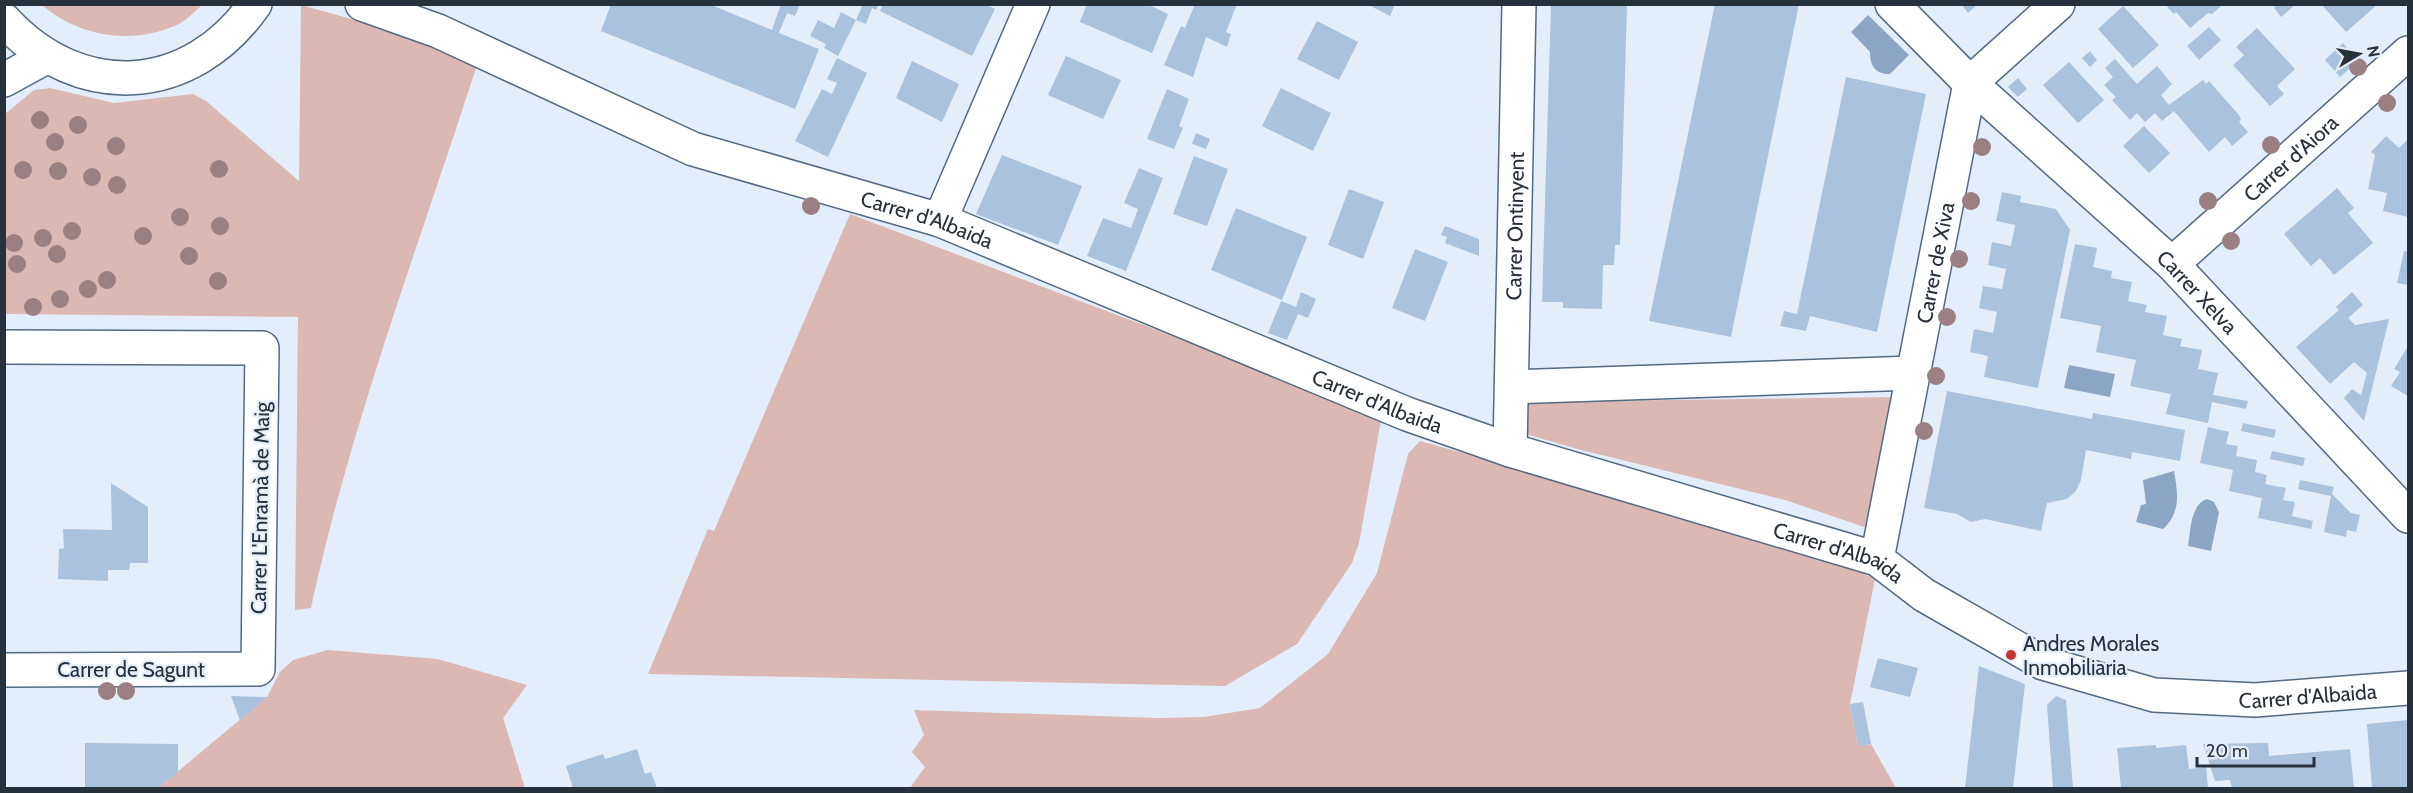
<svg xmlns="http://www.w3.org/2000/svg" width="2413" height="793" viewBox="0 0 2413 793" font-family="Cabin,sans-serif">
  <rect width="100%" height="100%" fill="#e4eefa"/>
  <g fill="#dbb8b4">
    <path d="M42,5H202C195,11 186,21 177,25C131,45 80,37 42,5Z"/>
    <path d="M301,5L398,32L477,65C420,242 350,426 311,608L295,610L298,317L5,314V114L34,90L50,88L114,103L193,94L206,101L299,181Z"/>
    <path d="M850,214L1382,415L1359,543L1352,563L1297,644L1225,686L648,674L708,529L714,531Z"/>
    <path d="M1899,397L1873,530L1785,500L1581,450L1519,432L1523,402Z"/>
    <path d="M1420,441L1605,493L1845,565L1875,579L1850,704L1858,746L1871,744L1896,788H910L925,767L912,752L924,735L914,710L1158,718L1204,717L1260,708L1328,654L1377,573L1408,454Z"/>
    <path d="M328,650L438,659L527,685L503,718L525,788H158L267,697L280,672L293,660Z"/>
  </g>
  <g fill="#8ba6c4">
    <path d="M1868,15L1909,55L1890,74C1875,74 1870,66 1870,52L1851,32Z"/>
    <path d="M2069,365L2115,374L2110,397L2064,388Z"/>
    <path d="M2174,471C2178,494 2181,512 2163,529L2136,522L2141,505L2146,504L2143,480Z"/>
    <path d="M2207,499L2214,502L2219,512L2211,551L2188,546C2191,530 2190,505 2207,499Z"/>
  </g>
  <g fill="#a9c2dd">
    <path d="M611,4H709L772,30L781,4H800L795,16L787,13L779,33L819,49L795,109L601,31Z"/>
    <path d="M863,4H879L876,10L872,8L866,24L856,20Z"/>
    <path d="M883,4H985L995,9L972,56L880,11Z"/>
    <path d="M1087,4H1147L1168,14L1152,53L1080,22Z"/>
    <path d="M1195,4H1237L1226,32L1231,34L1227,47L1206,37L1193,77L1164,65L1181,26L1185,28Z"/>
    <path d="M1367,4H1395L1390,16Z"/>
    <path d="M1551,4H1627L1620,245H1615L1614,265H1603L1602,309L1563,308V302H1542Z"/>
    <path d="M1715,4H1799L1731,337L1649,321Z"/>
    <path d="M1961,4H1978L1968,13Z"/>
    <path d="M2170,4H2223L2212,14L2208,13L2190,28L2176,12L2174,14L2167,7Z"/>
    <path d="M2277,4H2296L2281,17L2274,8Z"/>
    <path d="M2321,4H2378L2346,32Z"/>
    <path d="M2123,6L2159,45L2133,68L2098,29Z"/>
    <path d="M841,12L856,20L838,56L824,48L826,44L810,36L818,20L834,28Z"/>
    <path d="M1317,21L1358,42L1339,80L1297,59Z"/>
    <path d="M2209,27L2221,40L2199,60L2187,46Z"/>
    <path d="M2257,28L2295,69L2277,86L2284,94L2270,106L2233,65L2244,55L2236,47Z"/>
    <path d="M2343,43L2358,61L2340,77L2325,60Z"/>
    <path d="M2090,51L2097,60L2090,67L2082,58Z"/>
    <path d="M1066,56L1121,80L1103,119L1048,95Z"/>
    <path d="M837,58L867,73L828,157L795,141L822,89L832,94L837,83L827,79Z"/>
    <path d="M2115,59L2137,84L2157,66L2172,84L2161,95L2169,105L2203,80L2206,84L2209,81L2239,115L2241,120L2239,122L2248,132L2232,146L2225,137L2209,152L2174,111L2162,121L2155,113L2145,122L2137,113L2130,120L2112,100L2116,97L2104,85L2113,77L2105,68Z"/>
    <path d="M912,61L959,84L942,122L896,98Z"/>
    <path d="M2069,62L2104,100L2078,123L2043,85Z"/>
    <path d="M1846,77L1926,94L1877,332L1810,316L1806,331L1780,326L1784,311L1797,314Z"/>
    <path d="M2018,78L2027,89L2018,97L2008,87Z"/>
    <path d="M1281,88L1331,113L1313,151L1262,126Z"/>
    <path d="M1167,89L1189,99L1179,126L1183,128L1174,149L1147,139Z"/>
    <path d="M2144,126L2170,153L2149,173L2123,146Z"/>
    <path d="M1196,133L1210,139L1206,149L1192,144Z"/>
    <path d="M2386,136L2399,148L2408,139V217L2383,211L2387,193L2368,189L2375,155L2371,152Z"/>
    <path d="M1002,155L1082,186L1058,245L976,214Z"/>
    <path d="M1194,156L1228,169L1207,226L1173,214Z"/>
    <path d="M1139,168L1163,178L1126,271L1087,256L1103,218L1131,228L1138,209L1124,203Z"/>
    <path d="M2337,188L2354,208L2348,213L2373,243L2334,275L2320,258L2311,266L2284,234Z"/>
    <path d="M1349,189L1384,202L1363,259L1328,245Z"/>
    <path d="M2002,192L2021,196L2020,202L2056,209L2070,230L2038,388L1984,377L1988,356L1970,352L1974,329L1993,333L1997,312L1979,308L1983,286L2002,289L2006,269L1988,265L1992,242L2011,246L2015,225L1996,221Z"/>
    <path d="M1236,208L1307,237L1282,300L1211,270Z"/>
    <path d="M1445,226L1479,239V256L1445,243L1447,237L1441,235Z"/>
    <path d="M2075,244L2097,248L2093,267L2112,271L2111,278L2132,282L2128,301L2147,305L2145,312L2167,316L2163,335L2182,339L2180,346L2202,350L2198,369L2218,373L2213,395L2248,401L2246,409L2212,402L2208,423L2166,414L2171,394L2130,386L2136,360L2096,352L2101,326L2060,318Z"/>
    <path d="M1415,249L1448,262L1425,321L1392,308Z"/>
    <path d="M2404,251L2408,252V285L2397,283Z"/>
    <path d="M1301,292L1316,299L1308,318L1298,314L1287,340L1268,333L1281,301L1296,307Z"/>
    <path d="M2352,292L2363,305L2348,318L2355,325L2389,319L2364,421L2344,398L2352,389L2361,395L2367,373L2354,362L2330,384L2296,347L2339,310L2336,307Z"/>
    <path d="M2408,346V396L2391,386L2400,372L2394,369Z"/>
    <path d="M1947,391L2092,419L2093,413L2185,430L2180,461L2132,452L2131,459L2086,450L2081,480L2076,491L2067,499L2047,503L2041,531L1985,519L1971,522L1957,514L1924,508Z"/>
    <path d="M2243,423L2276,430L2274,438L2241,431Z"/>
    <path d="M2208,427L2229,432L2226,444L2238,446L2236,456L2257,460L2255,472L2267,475L2265,484L2286,488L2283,500L2295,502L2292,516L2313,521L2311,529L2258,518L2262,498L2229,491L2233,470L2200,463Z"/>
    <path d="M2272,451L2305,458L2303,466L2270,459Z"/>
    <path d="M2300,480L2334,487L2332,494L2351,513L2360,515L2356,532L2347,530L2346,537L2324,532L2331,496L2298,489Z"/>
    <path d="M111,483L148,507V563H130L129,570H108V581L58,579L59,549L64,548L63,529L112,530Z"/>
    <path d="M1878,658L1918,668L1910,697L1870,687Z"/>
    <path d="M1979,666L2025,684L2013,788H1965Z"/>
    <path d="M231,696L267,697L240,721Z"/>
    <path d="M2056,696L2066,700L2073,788H2053L2047,705Z"/>
    <path d="M1863,702L1871,744L1858,746L1850,704Z"/>
    <path d="M2408,720V788H2372L2367,724Z"/>
    <path d="M85,743L178,744V772L158,788H85Z"/>
    <path d="M2268,743L2269,756L2350,749L2354,788H2232L2230,780L2215,781L2203,744Z"/>
    <path d="M2156,745V748L2186,745L2189,769L2206,767L2208,788H2121L2117,748Z"/>
    <path d="M637,749L645,774L651,772L657,788H573L566,766L603,754L605,759Z"/>
  </g>
  <g fill="none" stroke-linecap="round" stroke-linejoin="round">
    <g stroke="#536a82" stroke-width="36">
      <g id="street">
        <path id="s1" d="M362,4L438,31L693,149L940,220L1407,414L1510,450L1877,559L1924,595L2043,663L2154,695L2255,700L2408,688"/>
        <path id="s2" d="M1892,4L1970,83L2172,264L2408,516"/>
        <path d="M4,20C80,103 191,96 255,4"/>
        <path d="M4,80L46,57"/>
        <path d="M940,220L1033,4"/>
        <path id="s3" d="M2172,264L2408,53"/>
        <path d="M4,347L262,348L258,669L4,670"/>
        <path d="M1512,387L1913,373"/>
        <path id="s4" d="M1510,450L1519,4"/>
        <path id="s5" d="M1877,559L1970,83L2058,4"/>
      </g>
    </g>
    <use href="#street" stroke="#fff" stroke-width="33"/>
  </g>
  <g fill="#9a7f83">
    <circle cx="2358" cy="67" r="9"/>
    <circle cx="2387" cy="103" r="9"/>
    <circle cx="40" cy="120" r="9"/>
    <circle cx="78" cy="125" r="9"/>
    <circle cx="55" cy="142" r="9"/>
    <circle cx="2271" cy="145" r="9"/>
    <circle cx="116" cy="146" r="9"/>
    <circle cx="1982" cy="147" r="9"/>
    <circle cx="219" cy="169" r="9"/>
    <circle cx="23" cy="170" r="9"/>
    <circle cx="58" cy="171" r="9"/>
    <circle cx="92" cy="177" r="9"/>
    <circle cx="117" cy="185" r="9"/>
    <circle cx="1971" cy="201" r="9"/>
    <circle cx="2208" cy="201" r="9"/>
    <circle cx="811" cy="206" r="9"/>
    <circle cx="180" cy="217" r="9"/>
    <circle cx="220" cy="226" r="9"/>
    <circle cx="72" cy="231" r="9"/>
    <circle cx="143" cy="236" r="9"/>
    <circle cx="43" cy="238" r="9"/>
    <circle cx="2231" cy="241" r="9"/>
    <circle cx="14" cy="243" r="9"/>
    <circle cx="57" cy="254" r="9"/>
    <circle cx="189" cy="256" r="9"/>
    <circle cx="1959" cy="259" r="9"/>
    <circle cx="17" cy="264" r="9"/>
    <circle cx="107" cy="280" r="9"/>
    <circle cx="218" cy="281" r="9"/>
    <circle cx="88" cy="289" r="9"/>
    <circle cx="60" cy="299" r="9"/>
    <circle cx="33" cy="307" r="9"/>
    <circle cx="1947" cy="317" r="9"/>
    <circle cx="1936" cy="376" r="9"/>
    <circle cx="1924" cy="431" r="9"/>
    <circle cx="107" cy="691" r="9"/>
    <circle cx="126" cy="691" r="9"/>
  </g>
  <circle fill="#c33435" stroke="#e4eefa" stroke-width="2" cx="2011" cy="655" r="6"/>
  <g text-anchor="middle" dominant-baseline="central" stroke-width="4.5" stroke-linejoin="round" paint-order="stroke">
    <g font-size="21" fill="#27313c" stroke="#e4eefa">
      <text stroke="none"><textPath href="#s3" startOffset="159">Carrer d'Aiora</textPath></text>
      <text stroke="none"><textPath href="#s1" startOffset="606">Carrer d'Albaida</textPath></text>
      <text stroke="none"><textPath href="#s4" startOffset="224">Carrer Ontinyent</textPath></text>
      <text stroke="none"><textPath href="#s5" startOffset="302">Carrer de Xiva</textPath></text>
      <text stroke="none"><textPath href="#s2" startOffset="420">Carrer Xelva</textPath></text>
      <text stroke="none"><textPath href="#s1" startOffset="1092">Carrer d'Albaida</textPath></text>
      <text transform="translate(260 508) rotate(-89)">Carrer L'Enramà de Maig</text>
      <text stroke="none"><textPath href="#s1" startOffset="1578">Carrer d'Albaida</textPath></text>
      <text x="131" y="669">Carrer de Sagunt</text>
      <text stroke="none"><textPath href="#s1" startOffset="2082">Carrer d'Albaida</textPath></text>
    </g>
    <g font-size="21" fill="#27313c" stroke="#e4eefa" text-anchor="start">
      <text x="2023" y="643">Andres Morales<tspan x="2023" dy="24">Inmobiliaria</tspan></text>
    </g>
  </g>
  <rect width="2413" height="793" fill="none" stroke="#27313c" stroke-width="12"/>
  <g transform="translate(2359 54) rotate(80)" stroke="#e4eefa" stroke-width="4.5" paint-order="stroke">
  <path d="M0-4.5L10 22L0 15L-10 22Z" fill="#27313c"/>
  <text y="-9" font-size="16" font-weight="bold" text-anchor="middle" fill="#27313c">N</text>
  </g>
  <path d="M2197 757v9h117v-9" fill="none" stroke="#27313c" stroke-width="3"/>
  <text x="2206" y="757" font-size="18" fill="#27313c" stroke="#e4eefa" stroke-width="4.5" paint-order="stroke">20 m</text>
</svg>
